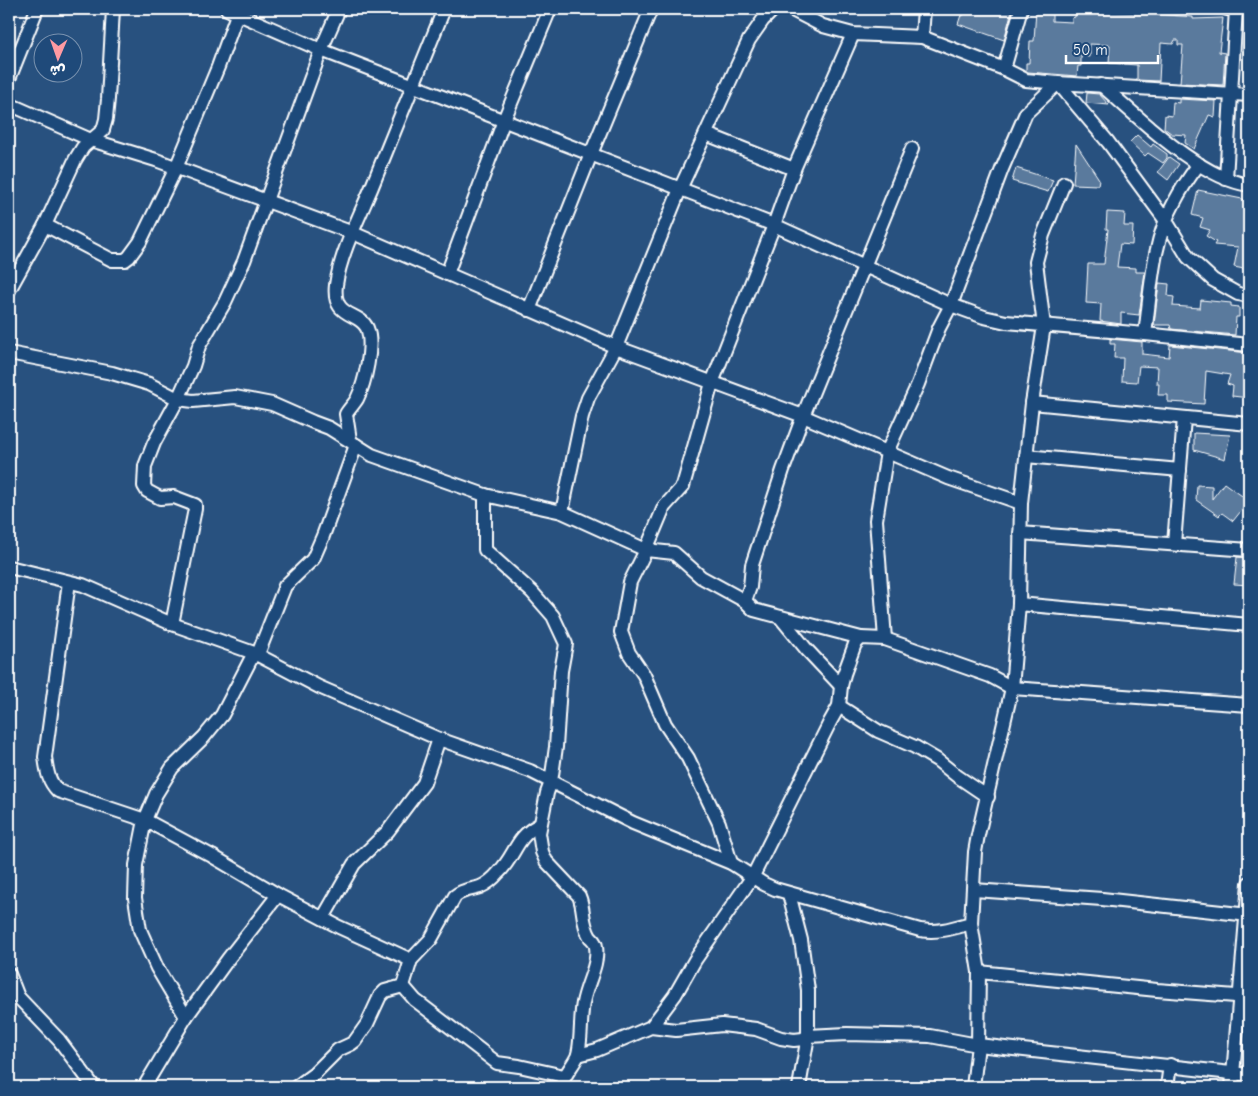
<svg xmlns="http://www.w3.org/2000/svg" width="1258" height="1096" viewBox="0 0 1258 1096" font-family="'Comic Neue','Playpen Sans Arabic',sans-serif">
  <rect width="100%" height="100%" fill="#28517f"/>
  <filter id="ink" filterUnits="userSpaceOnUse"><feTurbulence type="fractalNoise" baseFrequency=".02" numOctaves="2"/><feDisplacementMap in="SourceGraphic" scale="10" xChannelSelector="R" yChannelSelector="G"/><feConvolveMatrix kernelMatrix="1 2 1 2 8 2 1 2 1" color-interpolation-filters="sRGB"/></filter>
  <g filter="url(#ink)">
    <g fill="#5a7a9d" stroke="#fff">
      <path d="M964,9L1012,10L1004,40L958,24L961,15L963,16Z"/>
      <path d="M1036,9H1052V21L1072,22V18L1075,17L1076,9L1156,14L1193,17V19L1223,18L1219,52L1225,53L1223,85L1180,83L1183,45H1178V40H1175L1173,44L1161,43L1159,81L1137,80V65L1109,63L1110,45L1090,44V57L1081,56V66H1078L1077,76L1028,72L1026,71V63H1029L1030,41H1034Z"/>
      <path d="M1087,93L1099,94L1109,105L1086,103Z"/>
      <path d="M1179,99L1216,101L1215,117L1209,115L1194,149L1185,143L1186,135L1172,134L1164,128L1165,115L1172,116L1173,102L1179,103Z"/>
      <path d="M1137,135L1151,147L1153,144L1167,154V158L1163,163L1148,153L1145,156L1130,142Z"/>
      <path d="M1076,144L1099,179L1098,185L1073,184Z"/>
      <path d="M1169,157L1179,164L1168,180L1158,172Z"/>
      <path d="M1016,168L1053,180L1048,192L1012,181Z"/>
      <path d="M1198,190L1247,200L1245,221L1249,222L1247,258H1249V270L1234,267L1238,247L1214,245L1216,242L1206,236L1210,230L1200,227L1203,218L1192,215Z"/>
      <path d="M1107,212L1125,213L1124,226H1133L1132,245L1120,244L1117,267L1136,268V272H1145L1139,315L1121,313V324L1100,321L1101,304L1086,303L1088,264H1104L1108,229H1106Z"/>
      <path d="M1159,283L1169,284L1168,296L1174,297L1173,306L1200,308L1201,300L1231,303V306L1239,307V317H1236L1235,335L1171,329L1170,325H1154Z"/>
      <path d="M1110,339L1142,342V354L1169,357L1170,345L1249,353V398L1232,396L1233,386L1227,384L1230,375L1206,371L1204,404L1168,402V395H1158L1159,384H1157L1158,367L1139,366L1137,382L1122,381L1123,358H1114L1115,344H1110Z"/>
      <path d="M1194,433L1230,435L1225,459L1194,450Z"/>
      <path d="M1224,483L1249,501L1233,521L1222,513L1219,516L1196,500L1197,485L1212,486V499Z"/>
      <path d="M1237,557L1249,558V585L1234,584Z"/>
    </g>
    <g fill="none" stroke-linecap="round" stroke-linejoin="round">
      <g stroke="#fff" stroke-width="16">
        <g id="minor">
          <path d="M227,9L321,50L774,225L951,305L984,317L1006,322L1145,334L1249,345"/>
          <path d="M790,9L823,26L853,34L922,37L1004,69L1026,80L1058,83L1249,95"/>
          <path d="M1227,9L1249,10"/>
          <path d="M922,37L924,9"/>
          <path d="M1004,69L1021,9"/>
          <path d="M9,79L37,9"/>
          <path d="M1058,83L1108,142L1166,221L1188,257L1213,280L1238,294L1249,296"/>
          <path d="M1101,85C1139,117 1199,178 1249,185"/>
          <path d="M9,104L91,140L156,160L353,233L616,347L803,416L948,478L1021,503L1019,604L1012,688L978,835L975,852L971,923C953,928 939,933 920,930L775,889L764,884L731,863L633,823L530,771L439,739L319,687L254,653L172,624L83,585L9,567"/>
          <path d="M706,134L794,169"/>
          <path d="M1226,179L1236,9"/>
          <path d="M45,225L112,260H125L129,257L140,242L176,168L218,67L239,9"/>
          <path d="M447,274L504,120L550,9"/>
          <path d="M9,290L45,225L75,160L83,147L103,130L106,119L108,99L113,9"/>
          <path d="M529,310L591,154L651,9"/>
          <path d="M1145,334C1151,291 1152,242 1174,203C1181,189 1190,176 1199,164"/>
          <path d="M9,353L112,373L149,384L178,399L193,401L235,397L272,404L313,422L329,428L372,455L485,495L562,512L646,550L674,553L701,577L745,601"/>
          <path d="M1032,403L1249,424"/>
          <path d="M350,440L346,414C349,409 354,404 357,399C365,383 374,345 367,328C359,311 332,319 336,285C340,255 359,217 371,189C395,129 420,69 444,9"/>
          <path d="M1026,456L1180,470"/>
          <path d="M485,495V550L532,592L553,616L566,644L561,671L556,747L551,782L547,793L539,833L542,852L546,861L579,896C585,910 581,922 590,937C593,940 596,942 596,947C599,964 586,985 583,1003C580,1017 582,1045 577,1057C571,1069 565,1072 561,1087"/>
          <path d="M1021,503L1032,403L1044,326L1036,262L1043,235L1064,183"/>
          <path d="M562,512L582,416L588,398L616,347L680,189L749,40L763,20L774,9"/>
          <path d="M1020,533L1249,550"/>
          <path d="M1174,544L1184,418"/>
          <path d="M69,582L45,757C47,771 48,781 58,791L145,820L212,856L278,895L339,927L411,960"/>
          <path d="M1019,604L1249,625"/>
          <path d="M780,617L807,650L841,686"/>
          <path d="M172,624L195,509V505L174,497L160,498L147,491L144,486L145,466L154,443L178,399L193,366L199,346L225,302L244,261L321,50L339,9"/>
          <path d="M861,638L754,610L745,601L750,587L752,565L783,470L803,416L912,149"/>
          <path d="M885,639L876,520L887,452L918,384L939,328L951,305L1002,169L1026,113L1058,83"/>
          <path d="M258,654L285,586L313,559L323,536L356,445"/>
          <path d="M839,706L878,731L915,747L937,760L957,776L988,797"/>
          <path d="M731,863L719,823L688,758L665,724L644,675L629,653L621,632L630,582L646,550L664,507L683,486L712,383L774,225L794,169L853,34"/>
          <path d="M974,890L1102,899L1249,915"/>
          <path d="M789,894L801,940L808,990V1036L799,1087"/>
          <path d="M323,918L354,864L388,831L424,783L439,739"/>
          <path d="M971,923L979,972L978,1045L973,1087"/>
          <path d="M979,972L1157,990L1249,997"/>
          <path d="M9,974L18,997"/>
          <path d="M403,986L411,960L431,939L455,896C463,889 471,890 480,887C487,884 494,878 499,872C516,855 515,837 539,825"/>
          <path d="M403,986L415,1000L497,1063L519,1066L564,1076"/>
          <path d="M9,992L18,997L59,1040L94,1087"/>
          <path d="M186,1017L157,968L140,930L135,898L136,865L145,820L156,794L172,768L204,737L222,715L254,653"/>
          <path d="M651,1027L675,995L695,960L753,876L830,722L839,706L841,686L844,674L855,644L861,638L885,639L990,676L1012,688L1249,705"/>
          <path d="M578,1055L597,1050L651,1027L676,1030L722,1025L756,1029L781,1038L794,1040L803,1039L808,1036L847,1034L930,1036L978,1045L1249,1075"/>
          <path d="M144,1087L186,1017L228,959L278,895"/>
          <path d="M296,1087L314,1074L338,1050L351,1044L355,1041L367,1024L380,996L385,991L403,986"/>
          <path d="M1167,1087L1170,1065"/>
          <path d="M1232,1087L1249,883"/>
        </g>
      </g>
      <use href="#minor" stroke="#1f4a7a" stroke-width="12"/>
    </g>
  </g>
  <rect width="1258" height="1096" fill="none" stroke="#1f4a7a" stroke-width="30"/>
  <rect x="15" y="15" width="1228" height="1066" fill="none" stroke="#fff" stroke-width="2" filter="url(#ink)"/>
  <g transform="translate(58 58) rotate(182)"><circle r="24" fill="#1f4a7a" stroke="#7992af"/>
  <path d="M0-4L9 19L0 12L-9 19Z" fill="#ff9aa2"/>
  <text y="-8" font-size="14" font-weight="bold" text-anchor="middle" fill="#ffffff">ش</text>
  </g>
  <path d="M1066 55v8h92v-8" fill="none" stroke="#ffffff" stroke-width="2.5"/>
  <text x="1073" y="55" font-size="15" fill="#ffffff" stroke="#1f4a7a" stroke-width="4" paint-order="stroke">50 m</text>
</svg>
